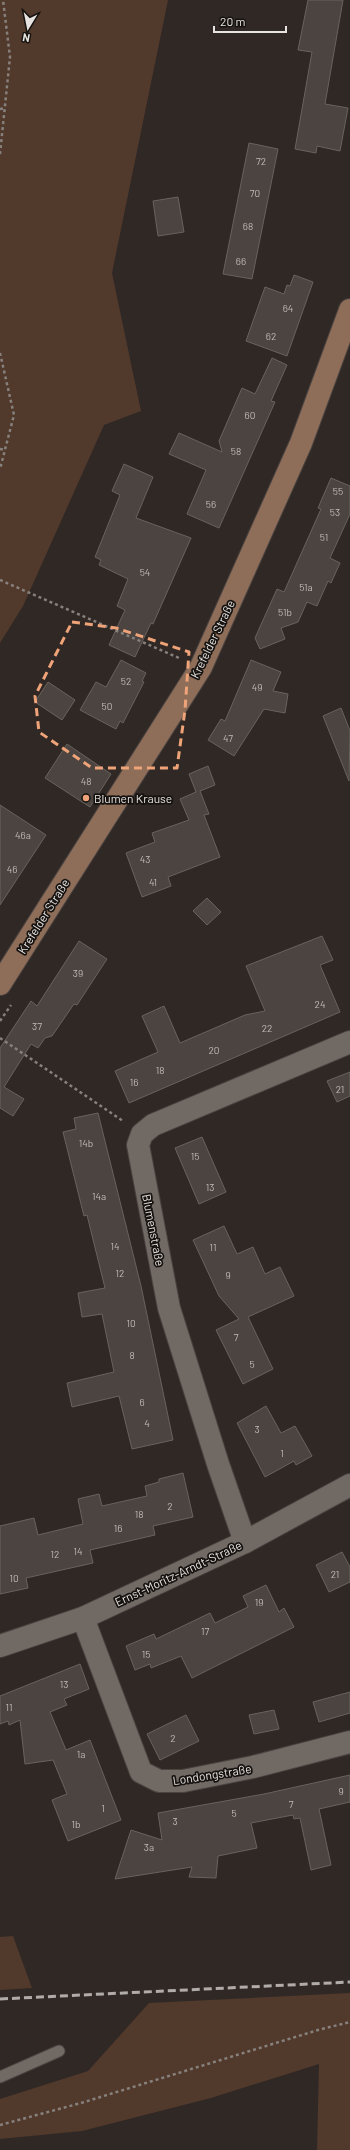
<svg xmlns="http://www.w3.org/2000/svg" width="350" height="2150" viewBox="0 0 350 2150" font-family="Barlow,sans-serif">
  <rect width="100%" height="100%" fill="#302825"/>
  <g fill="#51392c">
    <path d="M0,0H168L112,273L141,411L104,425L23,606L0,643Z"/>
    <path d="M13,1936L32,1988L0,1990V1937Z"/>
    <path d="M350,1993V2150H317L319,2064L211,2098L82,2131L0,2139V2099L88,2071L149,2003Z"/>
  </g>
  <g fill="#4c4440" stroke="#6a625d">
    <path d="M308,0H343L325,104L348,108L340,151L317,146L316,153L295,149L312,52L298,50Z"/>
    <path d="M249,143L278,149L252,279L223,274Z"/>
    <path d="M178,197L184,232L158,236L153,201Z"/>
    <path d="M294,275L313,282L287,356L246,341L265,287L284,294L287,285L290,286Z"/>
    <path d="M272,358L287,365L271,401L275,402L219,528L187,514L206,470L169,454L179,433L222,452L219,441L242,388L255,394Z"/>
    <path d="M124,464L153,477L136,518L191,538L153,624L151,623L135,657L109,645L125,610L117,606L128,579L99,565L101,560L95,557L120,495L112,491Z"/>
    <path d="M331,478L350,486V514L330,558L340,563L331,583L328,581L317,606L307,602L298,622L281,628L285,639L260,649L255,638L277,589L284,592L321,509L318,508Z"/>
    <path d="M121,660L146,673L142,681L144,682L123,723L120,721L116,729L80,710L96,682L106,687Z"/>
    <path d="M251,660L281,672L273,691L288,694L285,713L264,709L234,756L208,740L221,719L225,721Z"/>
    <path d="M48,682L75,700L62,720L35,702Z"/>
    <path d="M341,708L350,731L349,781L323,716Z"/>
    <path d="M67,744L111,774L90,807L45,778Z"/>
    <path d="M208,766L215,785L200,791L209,814L204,815L220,857L168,877L171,886L142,897L126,853L155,842L152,833L189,820L180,799L196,792L189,774Z"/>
    <path d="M0,805L46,835L0,905Z"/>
    <path d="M207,898L221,912L207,925L193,911Z"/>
    <path d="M322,936L333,960L320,965L340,1012L129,1103L115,1071L158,1052L142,1016L164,1006L180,1043L245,1015L265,1011L246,966Z"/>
    <path d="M79,941L107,959L77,1005L74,1004L52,1036L45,1038L38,1048L31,1044L4,1087L24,1099L13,1116L0,1108V1048L31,1001L37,1006Z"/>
    <path d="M350,1072V1096L337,1102L327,1081Z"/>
    <path d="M98,1113L141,1286L173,1440L132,1449L119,1396L72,1407L67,1383L114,1372L102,1314L82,1317L78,1293L105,1288L87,1215L84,1216L63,1132L76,1129L74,1118Z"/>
    <path d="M202,1137L226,1192L199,1204L175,1148Z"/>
    <path d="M224,1226L237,1254L253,1247L265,1274L280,1267L294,1296L248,1317L273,1369L243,1384L216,1330L239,1319L219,1296L193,1240Z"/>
    <path d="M266,1406L281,1433L295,1426L312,1456L296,1465L294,1461L265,1477L237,1423Z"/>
    <path d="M183,1473L193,1517L153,1526L155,1535L90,1550L93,1563L26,1578L28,1588L0,1594V1526L34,1518L38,1535L83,1524L78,1499L99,1494L102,1506L147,1496L145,1486L159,1482V1479Z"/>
    <path d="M342,1552L350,1567V1582L329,1592L316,1565Z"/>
    <path d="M266,1585L279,1612L284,1608L294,1627L192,1678L181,1656L151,1668L150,1664L135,1670L126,1646L154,1634L156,1639L210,1613L215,1623L248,1607L243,1596Z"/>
    <path d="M80,1664L89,1689L64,1699L67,1705L50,1712L66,1750L90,1740L121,1820L68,1841L52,1800L67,1794L53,1760L25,1764L20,1720L9,1725L8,1721L0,1724V1696Z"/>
    <path d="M350,1692V1713L319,1722L313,1702Z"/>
    <path d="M274,1710L279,1729L254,1734L249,1715Z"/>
    <path d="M186,1715L199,1741L160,1760L147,1734Z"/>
    <path d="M350,1775V1802L319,1809L331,1865L311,1870L300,1818L294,1819L293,1815L251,1823L257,1848L218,1856L216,1878L189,1877L192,1867L115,1879L131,1830L162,1840L158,1813L264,1794Z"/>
  </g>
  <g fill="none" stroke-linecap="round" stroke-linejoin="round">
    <g stroke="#4a4340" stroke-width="13">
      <path id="lane" d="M0,2077L59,2051"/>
    </g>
    <g stroke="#4a4340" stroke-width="24">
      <g id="street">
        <path d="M245,1542L218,1464L169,1308L138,1145L142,1134L153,1125L350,1042"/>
        <path d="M83,1618L141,1772L159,1781H183L253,1767L350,1742"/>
        <path d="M0,1646L83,1618L245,1542L350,1485"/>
      </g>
    </g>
    <g stroke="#4a4340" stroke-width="24">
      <path id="secondary" d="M0,984L201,667L301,443L350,310"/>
    </g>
    <g stroke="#87817e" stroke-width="2.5" stroke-dasharray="3 3" stroke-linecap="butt">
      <path d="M0,109L5,108"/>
      <path d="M0,154L10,57L3,0"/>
      <path d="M0,353L14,415L0,469"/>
      <path d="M0,449L5,450"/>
      <path d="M0,580L179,658"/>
      <path d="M0,1021L11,1005"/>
      <path d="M0,1038L123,1121"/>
      <path d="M0,2125L81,2103L318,2030L350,2022"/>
    </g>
    <use href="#lane" stroke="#716964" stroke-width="11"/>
    <use href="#street" stroke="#716964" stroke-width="22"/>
    <use href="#secondary" stroke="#8e6d59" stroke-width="22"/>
    <path stroke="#b1aca9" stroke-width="3" stroke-dasharray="8 4" stroke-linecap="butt" d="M0,1999L350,1982"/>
  </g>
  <path fill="none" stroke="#efa378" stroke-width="3" stroke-dasharray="8 5" stroke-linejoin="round" d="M72,622L116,628L189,652L185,710L177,768H92L39,732L35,696Z"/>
  <circle fill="#efa378" stroke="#151210" stroke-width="1.5" cx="86" cy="798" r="4"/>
  <g text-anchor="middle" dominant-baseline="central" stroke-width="3.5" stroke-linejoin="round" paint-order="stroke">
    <g font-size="10" fill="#c0bbb8">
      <text x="261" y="161">72</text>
      <text x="255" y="193">70</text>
      <text x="248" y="226">68</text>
      <text x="241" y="261">66</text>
      <text x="288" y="308">64</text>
      <text x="271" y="336">62</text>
      <text x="250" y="415">60</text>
      <text x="236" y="451">58</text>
      <text x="338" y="491">55</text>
      <text x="211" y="504">56</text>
      <text x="335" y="512">53</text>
      <text x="324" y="537">51</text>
      <text x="145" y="572">54</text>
      <text x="306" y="587">51a</text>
      <text x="285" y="612">51b</text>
      <text x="126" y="681">52</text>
      <text x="257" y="687">49</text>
      <text x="107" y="706">50</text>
      <text x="228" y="738">47</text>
      <text x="86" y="781">48</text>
      <text x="23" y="835">46a</text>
      <text x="145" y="859">43</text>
      <text x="12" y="869">46</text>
      <text x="153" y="882">41</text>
      <text x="78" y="973">39</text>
      <text x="320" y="1004">24</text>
      <text x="37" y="1026">37</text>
      <text x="267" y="1028">22</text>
      <text x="214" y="1050">20</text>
      <text x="160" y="1070">18</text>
      <text x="134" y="1082">16</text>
      <text x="340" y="1089">21</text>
      <text x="86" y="1143">14b</text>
      <text x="195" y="1156">15</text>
      <text x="210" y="1187">13</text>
      <text x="99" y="1196">14a</text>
      <text x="115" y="1246">14</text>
      <text x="213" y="1247">11</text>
      <text x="120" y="1273">12</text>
      <text x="228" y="1275">9</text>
      <text x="131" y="1323">10</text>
      <text x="236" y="1337">7</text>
      <text x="132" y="1355">8</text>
      <text x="252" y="1364">5</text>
      <text x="142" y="1402">6</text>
      <text x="147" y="1423">4</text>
      <text x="257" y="1429">3</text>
      <text x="282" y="1453">1</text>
      <text x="170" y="1506">2</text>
      <text x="139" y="1514">18</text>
      <text x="118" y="1528">16</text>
      <text x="78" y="1551">14</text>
      <text x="55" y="1554">12</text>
      <text x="335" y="1574">21</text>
      <text x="14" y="1578">10</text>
      <text x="259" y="1602">19</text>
      <text x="205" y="1631">17</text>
      <text x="146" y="1654">15</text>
      <text x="64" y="1684">13</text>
      <text x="9" y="1707">11</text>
      <text x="173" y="1738">2</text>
      <text x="81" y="1754">1a</text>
      <text x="341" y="1791">9</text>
      <text x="291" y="1804">7</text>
      <text x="103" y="1808">1</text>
      <text x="234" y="1813">5</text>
      <text x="175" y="1821">3</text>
      <text x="76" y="1824">1b</text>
      <text x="149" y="1847">3a</text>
    </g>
    <g font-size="12" fill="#e7e3e0" stroke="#151210">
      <text transform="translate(212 639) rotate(-64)">Krefelder Straße</text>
      <text transform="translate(43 916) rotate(-58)">Krefelder Straße</text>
      <text transform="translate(154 1230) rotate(79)">Blumenstraße</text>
      <text transform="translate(178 1573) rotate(-25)">Ernst-Moritz-Arndt-Straße</text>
      <text transform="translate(212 1774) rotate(-9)">Londongstraße</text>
    </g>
    <g font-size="12" fill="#e7e3e0" stroke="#151210" text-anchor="start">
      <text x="94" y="798">Blumen Krause</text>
    </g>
  </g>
  <g transform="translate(28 28) rotate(190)" stroke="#151210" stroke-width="3" paint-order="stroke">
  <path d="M0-3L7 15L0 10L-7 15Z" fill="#e7e3e0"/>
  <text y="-6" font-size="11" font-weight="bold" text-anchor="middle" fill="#e7e3e0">N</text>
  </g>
  <path d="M214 26v6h72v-6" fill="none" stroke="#e7e3e0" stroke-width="2"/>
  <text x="220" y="26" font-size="12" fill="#e7e3e0" stroke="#151210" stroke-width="3" paint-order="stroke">20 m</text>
</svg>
